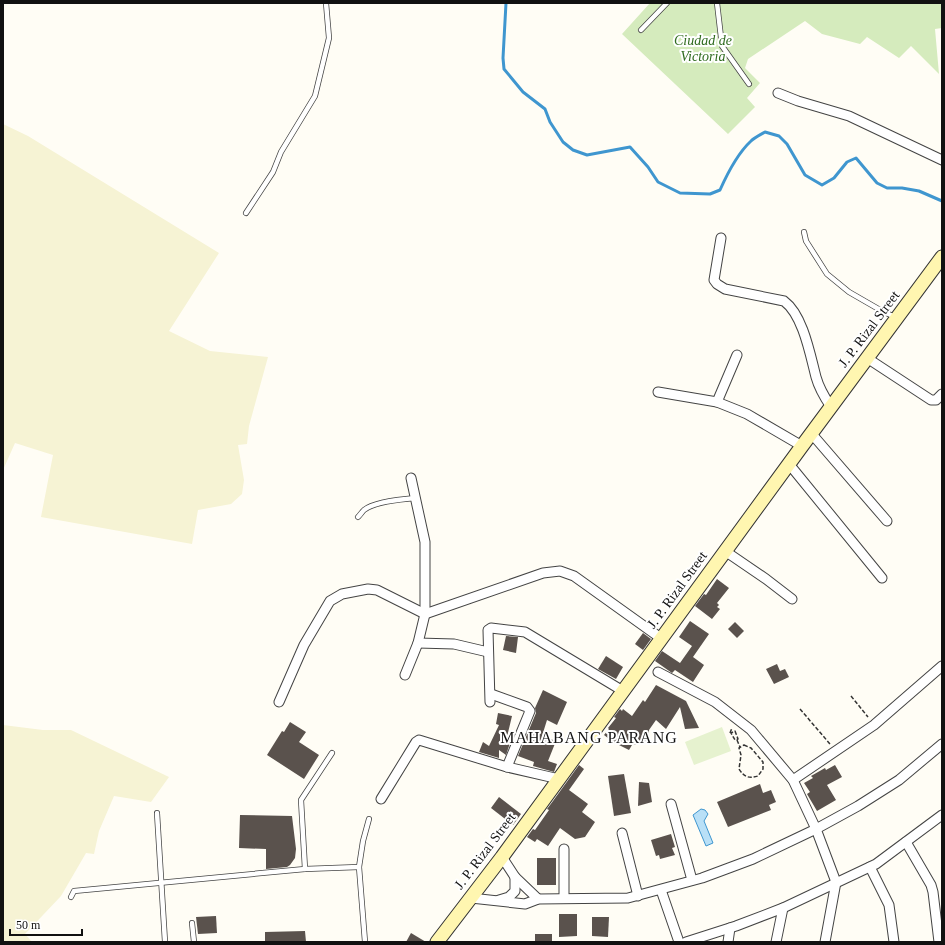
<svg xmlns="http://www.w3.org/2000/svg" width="945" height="945" viewBox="0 0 945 945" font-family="'Times New Roman',serif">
  <rect width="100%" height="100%" fill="#fffdf5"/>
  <g fill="#f6f3d4">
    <path d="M3,124L28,136L219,253L169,331L210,351L268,357L249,426L247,444L238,445L244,480L242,494L231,504L198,510L192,544L41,517L53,455L15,443L3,470Z"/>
    <path d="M3,725L43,730H71L169,777L151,802L114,796L99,831L94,854L86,853L61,896L25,934L32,942H3Z"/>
  </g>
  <path fill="#d5ebbd" d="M650,3H941L942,28L935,29L939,74L911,46L899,58L867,37L860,44L822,34L805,21L748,59L745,68L760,83L747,98L755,107L728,134L622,34Z"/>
  <path fill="#e6f2cf" d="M722,727L731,751L694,765L685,742Z"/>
  <path fill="#b9e0f7" stroke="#3f96cf" d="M701,809L705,810L708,814L704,821L713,843L706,846L693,815Z"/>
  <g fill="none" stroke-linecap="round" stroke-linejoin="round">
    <path stroke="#3f96cf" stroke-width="3" d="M506,3L503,58L504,69L523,92L545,109L550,122L563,142L573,150L587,155L630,147L648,167L658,182L680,193L710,194L720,190C728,172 737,154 751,141C755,137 760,135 765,132L779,136L787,144L805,175L822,185L834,178L847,162L856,158L877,183L887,188H902L919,191L942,201"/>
  </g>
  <g fill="#5a524d">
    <path d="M717,579L729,588L717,603L719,605L717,607L720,609L712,619L695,606L704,594L706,595Z"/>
    <path d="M690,621L709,634L693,657L704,665L693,682L675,670L672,673L655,661L662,651L680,663L692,646L679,637Z"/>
    <path d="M735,622L744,631L737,638L728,629Z"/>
    <path d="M643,633L651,639L643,650L635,644Z"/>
    <path d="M506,636L518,637L516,653L503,650Z"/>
    <path d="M606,656L623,667L616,679L598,669Z"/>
    <path d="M777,664L780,671L785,669L789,677L774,684L766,669Z"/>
    <path d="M656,685L686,701L699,728L685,729L680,707L666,729L656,720L649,730L648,738L644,743L632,745L629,750L613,742L604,735L609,729L608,728L616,718L614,717L620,709L622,711L623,709L632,716L643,700L645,702Z"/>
    <path d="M543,690L567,702L557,725L547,720L542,736L556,741L548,761L557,764L554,772L533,766L534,762L518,756L536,713L535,708Z"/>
    <path d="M498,713L512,716L506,741L510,743L506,755L499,750V758L479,752L483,742L489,746L499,725L496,724Z"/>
    <path d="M290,722L306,732L299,742L319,755L304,779L267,755L282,731L284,732Z"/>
    <path d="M579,765L584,769L569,790L588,804L582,812L595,822L585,837L575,839L560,828L548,846L537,839L535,842L527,837L533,829L535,830L549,810L547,809L553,801Z"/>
    <path d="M835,765L842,777L827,785L836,800L817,811L807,794L810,792L804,783L813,778L811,776L825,768L826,770Z"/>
    <path d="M624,774L631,813L614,816L608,776Z"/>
    <path d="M639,782L649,783L652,802L638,806Z"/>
    <path d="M760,784L763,793L771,790L776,802L769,805L771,810L728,827L717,802Z"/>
    <path d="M499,797L521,814L513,825L491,808Z"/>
    <path d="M240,815L292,816L296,849L295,858L290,865L287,867L266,869V849L239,848Z"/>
    <path d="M671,834L675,847L672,848L675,855L660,859L659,855L656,856L651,840Z"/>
    <rect x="537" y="858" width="19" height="27"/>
    <path d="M559,914H577V936L559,937Z"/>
    <path d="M216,916L217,933L198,934L196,917Z"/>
    <path d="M592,917H609L608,937L592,936Z"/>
    <path d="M305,931L306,942H265V932Z"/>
    <path d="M411,933L426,942H406Z"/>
    <rect x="535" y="934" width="17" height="8"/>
  </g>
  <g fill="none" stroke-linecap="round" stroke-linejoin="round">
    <g stroke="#444" stroke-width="6">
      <g id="lane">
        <path d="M717,3L722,46L749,84"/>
        <path d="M641,30L667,3"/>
        <path d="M246,213L273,172L281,152L315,96L329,38L326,3"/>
        <path d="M804,232L806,241L827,274L849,292L882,311L895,317"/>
        <path d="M358,517C360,515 362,512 364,510C374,502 403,499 416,498"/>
        <path d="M157,813L165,942"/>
        <path d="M305,869L301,800L332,753"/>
        <path d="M71,897L74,891L305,869L359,867"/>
        <path d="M192,923L194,942"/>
        <path d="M365,942L359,867L363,841L369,819"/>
      </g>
    </g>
    <g stroke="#444" stroke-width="11">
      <g id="street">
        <path d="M778,93L798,101L849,116L942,160"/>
        <path d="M721,238L714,280L717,284L725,289L784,301C803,315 810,354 816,377C819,388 825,398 831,407"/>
        <path d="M737,355L717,402L747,414L802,446"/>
        <path d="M867,358L931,400H936L942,394"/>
        <path d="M658,392L717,402"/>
        <path d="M811,433L887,521"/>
        <path d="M789,464L882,578"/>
        <path d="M725,551L766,579L792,599"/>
        <path d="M418,643L454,644L488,652"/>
        <path d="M658,672L715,702L751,730L793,780L816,829L836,882L825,942"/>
        <path d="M405,675L418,643L425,614V542L411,478"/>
        <path d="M491,694L527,707L530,711L507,767L559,779"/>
        <path d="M279,702L304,645L330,601L342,594L368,589L377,590L425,614L543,573L560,571L574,576L662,639"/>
        <path d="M490,702L488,630L491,628L525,632L623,691"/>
        <path d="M793,780L874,725L942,666"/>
        <path d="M381,799L416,742L419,740L507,767"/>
        <path d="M671,804L692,880"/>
        <path d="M622,833L638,896"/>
        <path d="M906,842L931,885L933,892L939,942"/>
        <path d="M564,849V898"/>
        <path d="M502,857L515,877L538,899"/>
        <path d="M870,867L889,905L894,942"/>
        <path d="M661,890L679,942"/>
        <path d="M471,898L525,904L538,899L628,898L702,878L753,859L816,829L858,806L899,780L942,744"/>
        <path d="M499,900L509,897L515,891V877"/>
        <path d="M686,942L736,926L783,908L876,864L942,815"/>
        <path d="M728,942L730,928"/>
        <path d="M776,942L783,908"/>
      </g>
    </g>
    <g stroke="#333" stroke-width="15">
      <path id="secondary" d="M437,942L502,857L802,446L942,257"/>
    </g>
    <g stroke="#333" stroke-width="1.5" stroke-dasharray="4 2" stroke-linecap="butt">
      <path d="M851,696L868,717"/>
      <path d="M800,709L830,744"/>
      <path d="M735,731L738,739L735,740L731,733Z"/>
      <path d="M730,733L732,728"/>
      <path d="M737,740L740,747"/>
      <path d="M744,745L751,748L763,762V769L758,776C749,779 744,777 739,769L741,755L739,748Z"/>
    </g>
    <use href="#lane" stroke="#fff" stroke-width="4.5"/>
    <use href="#street" stroke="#fff" stroke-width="9"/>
    <use href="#secondary" stroke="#fff6b0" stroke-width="13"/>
  </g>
  <g text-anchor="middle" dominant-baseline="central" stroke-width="4" stroke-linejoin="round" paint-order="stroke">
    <g font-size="14" font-style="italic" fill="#2f6b1f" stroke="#fff">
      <text x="703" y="40">Ciudad de<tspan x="703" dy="16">Victoria</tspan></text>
    </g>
    <g font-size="14" fill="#111" stroke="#fff">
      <text transform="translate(869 329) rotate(-53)">J. P. Rizal Street</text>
      <text transform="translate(677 590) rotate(-54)">J. P. Rizal Street</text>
      <text transform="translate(485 851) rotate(-53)">J. P. Rizal Street</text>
    </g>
    <g font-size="16" letter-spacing="1" fill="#111" stroke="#fff">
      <text x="589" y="737">MAHABANG PARANG</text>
    </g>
  </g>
  <rect width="945" height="945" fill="none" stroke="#111111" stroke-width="8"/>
  <path d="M10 929v6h72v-6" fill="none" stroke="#111111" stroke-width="2"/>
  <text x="16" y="929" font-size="12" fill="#111111" stroke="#ffffff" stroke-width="3" paint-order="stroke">50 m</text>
</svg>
